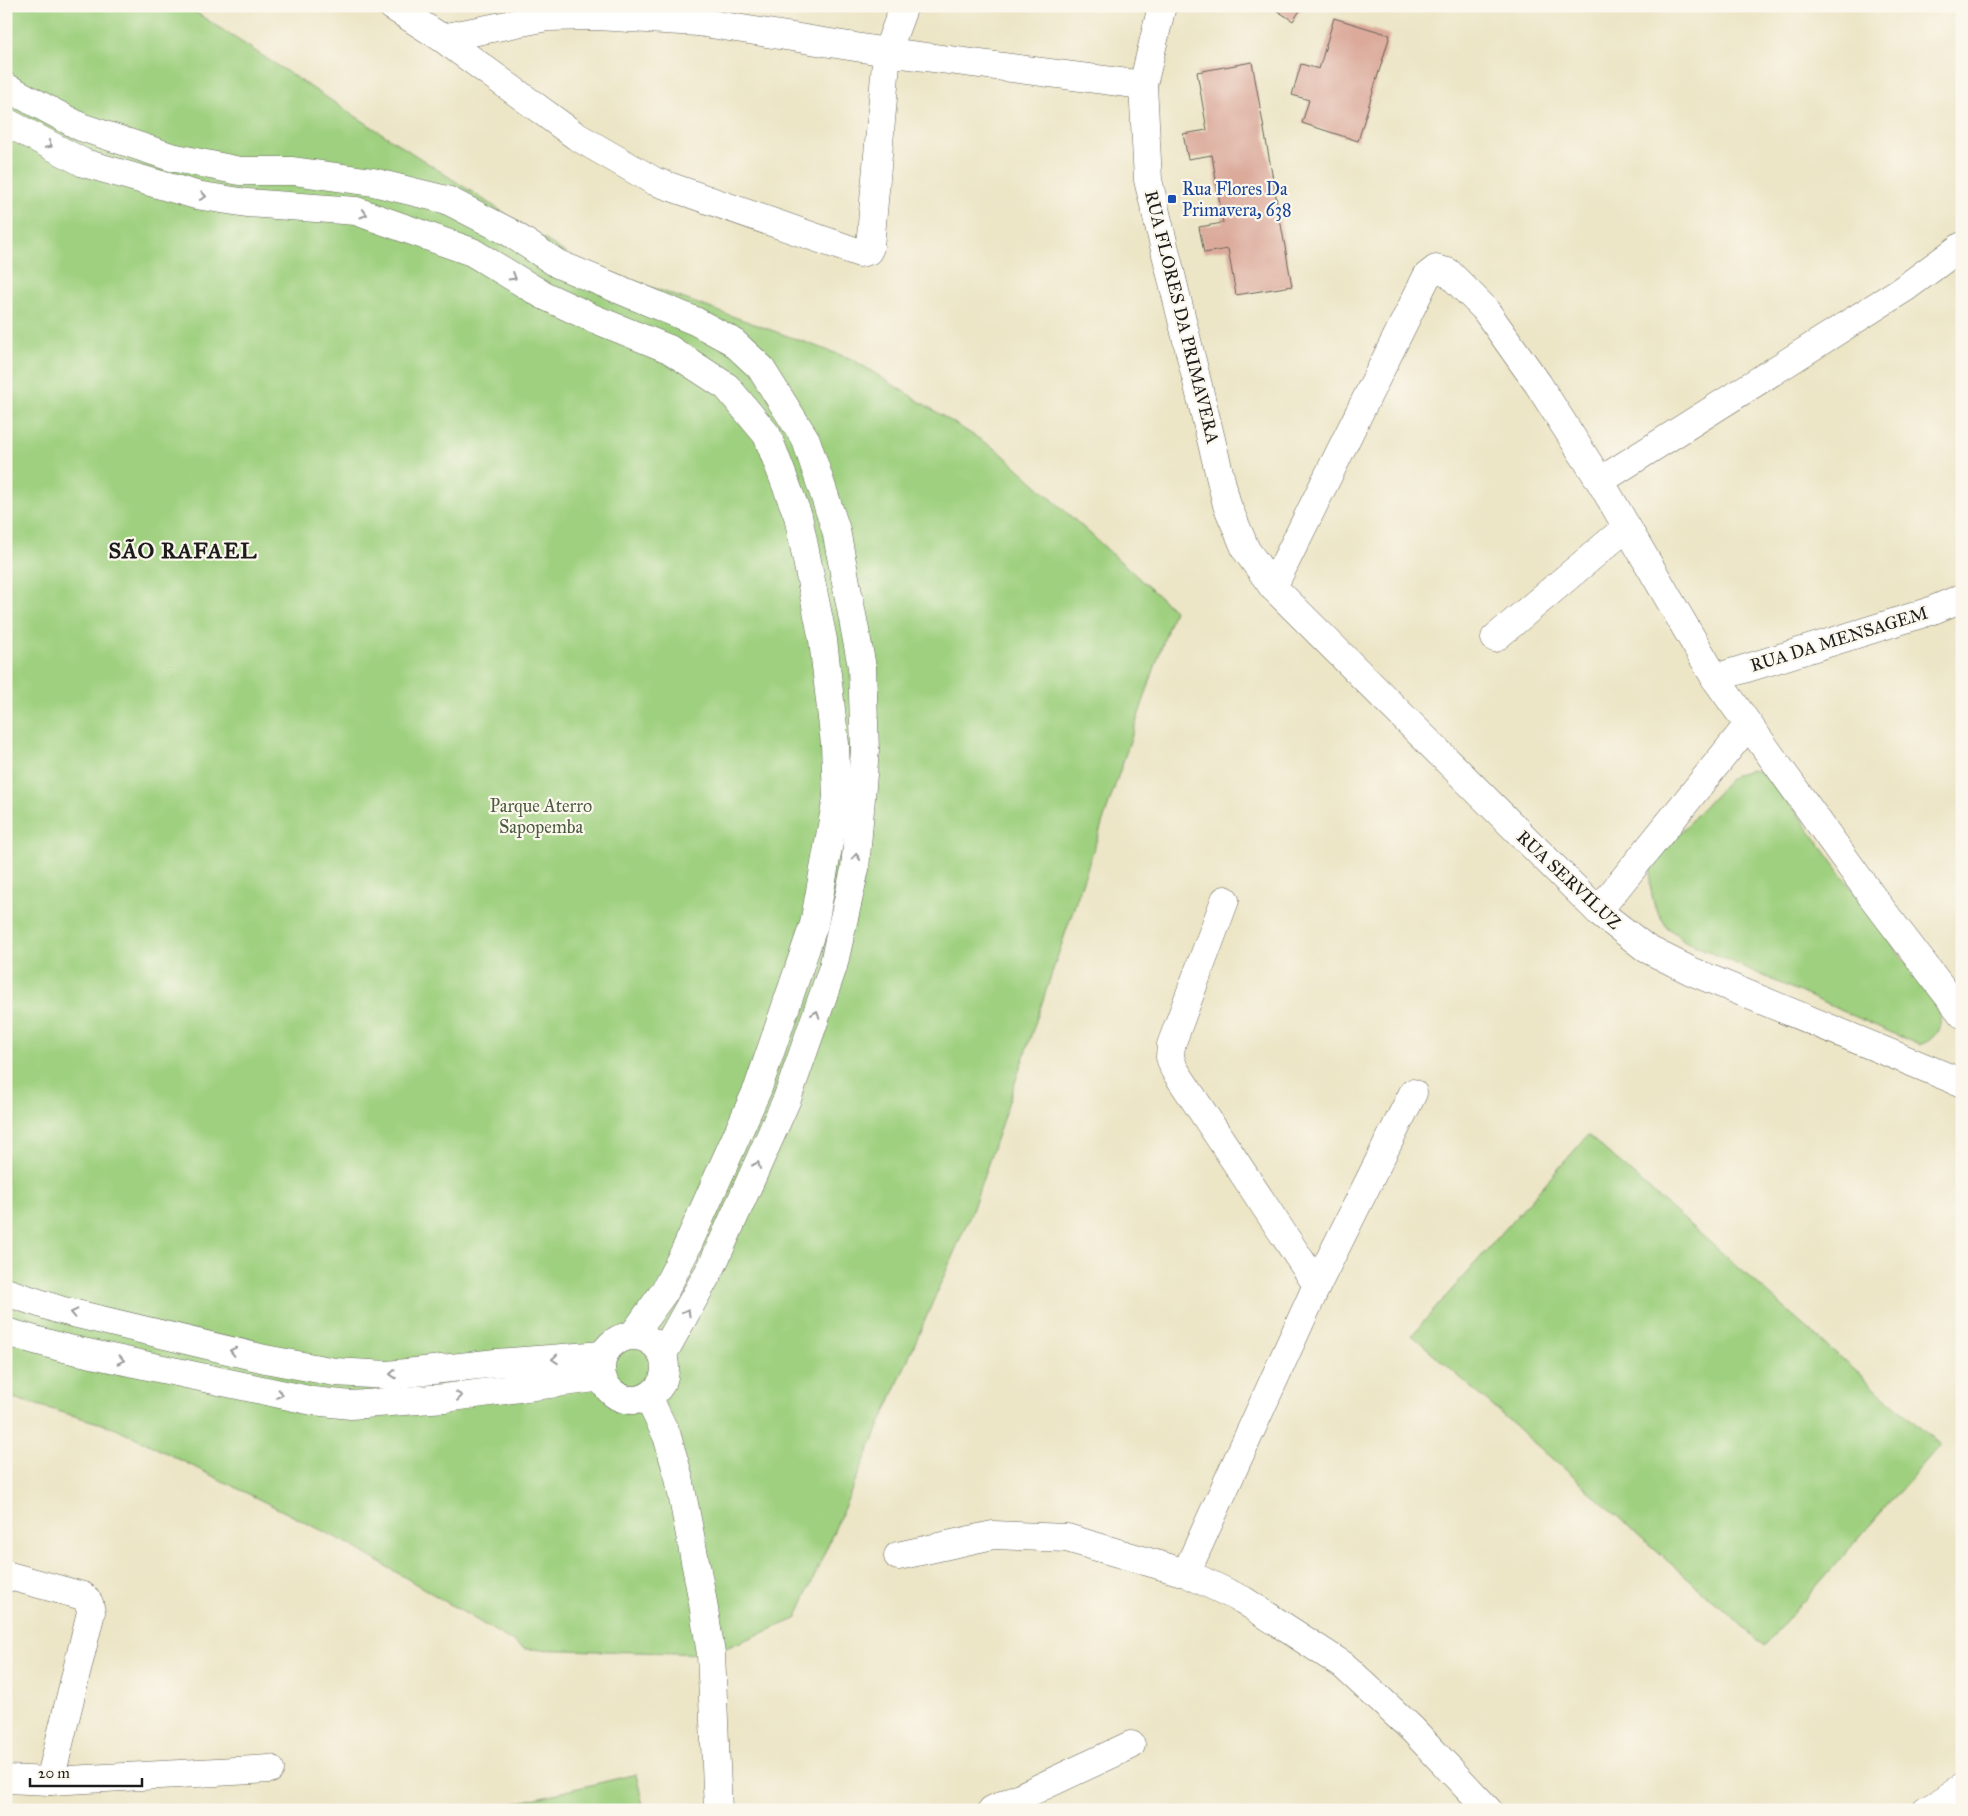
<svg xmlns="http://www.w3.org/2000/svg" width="1968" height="1816" viewBox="0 0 1968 1816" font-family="'IM FELL Great Primer',serif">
  <rect width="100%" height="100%" fill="#fbf7ec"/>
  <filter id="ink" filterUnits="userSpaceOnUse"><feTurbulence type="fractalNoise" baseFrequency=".02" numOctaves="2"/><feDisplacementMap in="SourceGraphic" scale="10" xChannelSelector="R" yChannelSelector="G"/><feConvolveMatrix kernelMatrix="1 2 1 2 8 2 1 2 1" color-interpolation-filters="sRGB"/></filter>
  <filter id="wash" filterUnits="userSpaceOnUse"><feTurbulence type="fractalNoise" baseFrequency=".0096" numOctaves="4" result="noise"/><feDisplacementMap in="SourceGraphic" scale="20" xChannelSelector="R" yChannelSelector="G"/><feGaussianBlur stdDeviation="1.12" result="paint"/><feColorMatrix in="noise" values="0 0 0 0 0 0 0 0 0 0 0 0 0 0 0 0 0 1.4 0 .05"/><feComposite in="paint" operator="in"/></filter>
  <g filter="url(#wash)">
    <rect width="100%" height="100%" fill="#ece5c6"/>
    <g fill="#9fd07f" stroke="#5e764e">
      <path d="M6,6H186L578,261L852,359L1000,452L1174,610L972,1211L796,1619L711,1654L525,1649L349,1544L116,1428L6,1396Z"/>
      <path d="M1752,770L1761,772L1775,783L1935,1003C1946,1021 1939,1039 1919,1045L1685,941L1667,927L1655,908L1650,886L1651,864L1729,780L1735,774Z"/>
      <path d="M1588,1135L1940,1445L1764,1646L1412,1335Z"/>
      <path d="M636,1774L644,1810H487Z"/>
    </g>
    <g id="blocks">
      <g fill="#dbaa9b">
        <path d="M1270,6H1303L1293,21Z"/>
        <path d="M1334,18L1390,35L1358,141L1302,123L1309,100L1292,95L1301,64L1319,69Z"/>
        <path d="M1252,62L1292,286L1236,295L1228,249L1204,253L1199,227L1223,223L1212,155L1188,159L1183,134L1207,130L1197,72Z"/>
      </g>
    </g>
  </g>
  <g filter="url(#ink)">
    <use href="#blocks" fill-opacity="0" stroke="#656258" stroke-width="1"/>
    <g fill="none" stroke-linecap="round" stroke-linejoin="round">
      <g stroke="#656258" stroke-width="29">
        <g id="minor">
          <path d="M392,6L442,38L576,136L654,181L860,253L868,251L870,247L887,52L904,6"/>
          <path d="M1162,6L1143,85L1148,180L1227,505L1246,550L1273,587L1598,911L1647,949L1691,971L1962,1083"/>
          <path d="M442,38L547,17L596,16L698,22L887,52L1143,85"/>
          <path d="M6,87L81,127L171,157L240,171H293L373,182L447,200L509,232L558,264L695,321L732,341L760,367L806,440L836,530L862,667L865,750L855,869L833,967L787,1099L712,1266L663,1354"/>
          <path d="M6,122L84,163L196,195L247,203L356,211L472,252L543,295L590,317L669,349L727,387L767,435L798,516L823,640L835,744L837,798L814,924L758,1088L685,1251L664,1292L633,1335"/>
          <path d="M1600,481L1905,288L1962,246"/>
          <path d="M1273,587L1427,276L1436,269L1448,272L1484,308L1538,384L1600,481L1715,678L1873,898L1962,1014"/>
          <path d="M1495,638L1627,527"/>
          <path d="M1715,678L1928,612L1962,598"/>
          <path d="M1225,900L1171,1045L1170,1057L1174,1069L1317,1285"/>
          <path d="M1598,911L1748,725"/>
          <path d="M6,1292L60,1310L265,1359L335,1372L388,1375L496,1363L603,1355"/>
          <path d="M6,1332L64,1348L313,1401L351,1405L445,1398L602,1377"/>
          <circle cx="633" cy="1368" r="32"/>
          <path d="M648,1397L667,1436L679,1478L702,1597L711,1654L718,1810"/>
          <path d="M898,1556L993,1535L1067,1538L1186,1573L1243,1600L1343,1665L1412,1729L1488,1810"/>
          <path d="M1186,1573L1317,1285L1413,1093"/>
          <path d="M6,1575L83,1596L89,1603L91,1612L50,1781"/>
          <path d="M6,1779L50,1781L270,1769"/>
          <path d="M992,1810L1131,1745"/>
          <path d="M1926,1810L1962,1788"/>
        </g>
      </g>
      <use href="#minor" stroke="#fff" stroke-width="28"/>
    </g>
    <defs><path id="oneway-chevron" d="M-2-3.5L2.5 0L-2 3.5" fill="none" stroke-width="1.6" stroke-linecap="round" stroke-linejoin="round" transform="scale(1.25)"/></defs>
    <g stroke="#999">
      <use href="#oneway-chevron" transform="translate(49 145) rotate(28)"/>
      <use href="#oneway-chevron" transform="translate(203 196) rotate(10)"/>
      <use href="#oneway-chevron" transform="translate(364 214) rotate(17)"/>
      <use href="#oneway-chevron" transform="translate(513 277) rotate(31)"/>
      <use href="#oneway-chevron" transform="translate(856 857) rotate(-85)"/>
      <use href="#oneway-chevron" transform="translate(816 1014) rotate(-71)"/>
      <use href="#oneway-chevron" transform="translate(757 1165) rotate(-66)"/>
      <use href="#oneway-chevron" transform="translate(687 1312) rotate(-61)"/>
      <use href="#oneway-chevron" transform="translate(74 1313) rotate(-167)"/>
      <use href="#oneway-chevron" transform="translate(233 1351) rotate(-167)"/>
      <use href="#oneway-chevron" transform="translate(555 1359) rotate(176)"/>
      <use href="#oneway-chevron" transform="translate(121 1360) rotate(12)"/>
      <use href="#oneway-chevron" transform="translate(393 1374) rotate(176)"/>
      <use href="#oneway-chevron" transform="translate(280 1394) rotate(12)"/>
      <use href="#oneway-chevron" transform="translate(459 1396) rotate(-8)"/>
    </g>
  </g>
  <rect fill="#1a4fb4" stroke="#fbf7ec" stroke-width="2" x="1167" y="194" width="10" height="10" rx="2.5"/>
  <g text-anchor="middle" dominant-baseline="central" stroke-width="4.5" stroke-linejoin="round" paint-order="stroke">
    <g font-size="18" fill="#164399" stroke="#fbf7ec" text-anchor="start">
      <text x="1182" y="189">Rua Flores Da<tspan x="1182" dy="21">Primavera, 638</tspan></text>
    </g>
    <g font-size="18" fill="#1c1c1c" stroke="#fbf7ec">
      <text transform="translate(1182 317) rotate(76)">RUA FLORES DA PRIMAVERA</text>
      <text transform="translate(1839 639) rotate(-17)">RUA DA MENSAGEM</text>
      <text transform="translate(1569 880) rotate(43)">RUA SERVILUZ</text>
    </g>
    <g font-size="18" fill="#4a5b3f" stroke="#fbf7ec">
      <text x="541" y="806">Parque Aterro<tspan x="541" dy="21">Sapopemba</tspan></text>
    </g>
    <g font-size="22" font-weight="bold" letter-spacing="1" fill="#1c1c1c" stroke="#fbf7ec">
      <text x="183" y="550">SÃO RAFAEL</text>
    </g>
  </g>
  <rect width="1968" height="1816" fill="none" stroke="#fbf7ec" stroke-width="25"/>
  <path d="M30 1778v8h112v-8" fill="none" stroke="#1c1c1c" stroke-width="2.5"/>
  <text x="38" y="1778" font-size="15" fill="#1c1c1c" stroke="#fbf7ec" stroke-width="4" paint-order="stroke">20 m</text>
</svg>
